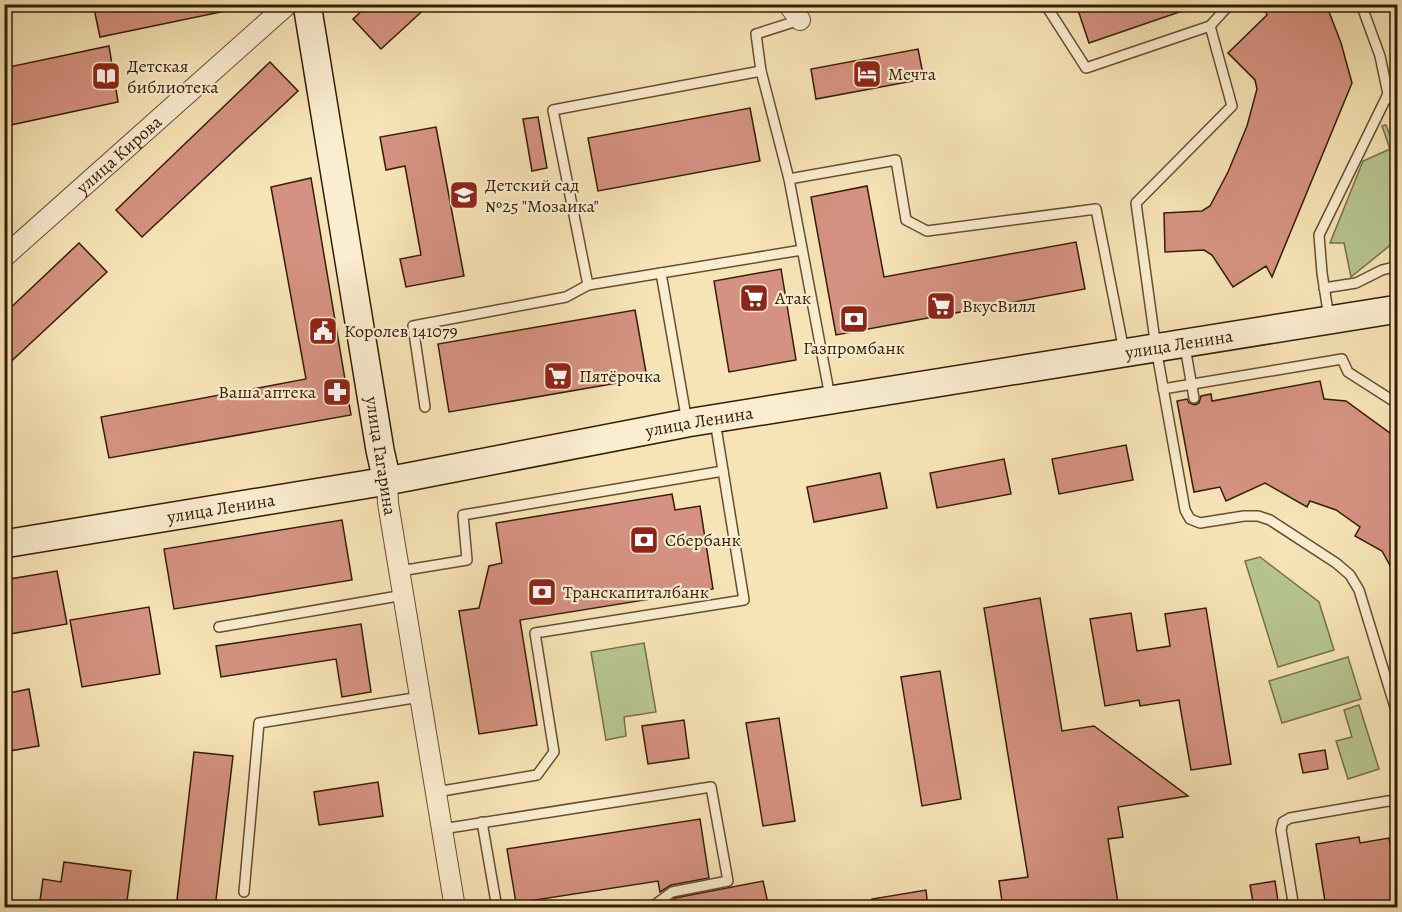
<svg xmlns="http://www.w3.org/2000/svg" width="1402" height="912" viewBox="0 0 1402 912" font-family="Alegreya,serif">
  <rect width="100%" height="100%" fill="#f7e4b6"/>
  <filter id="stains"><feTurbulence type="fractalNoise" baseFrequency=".00333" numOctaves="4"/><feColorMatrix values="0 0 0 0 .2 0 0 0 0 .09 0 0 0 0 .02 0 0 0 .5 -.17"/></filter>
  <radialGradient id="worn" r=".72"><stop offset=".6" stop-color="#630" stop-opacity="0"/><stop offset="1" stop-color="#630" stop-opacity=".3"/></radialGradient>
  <g fill="#b7c592" stroke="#76704c" stroke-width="1.5">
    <path d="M1386,125L1397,154V242L1393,243L1351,277L1344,243H1330L1363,161L1390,149L1382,126Z"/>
    <path d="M1260,557L1319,602L1334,650L1278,667L1245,561Z"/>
    <path d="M644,643L656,712L624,717L626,736L606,740L591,652Z"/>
    <path d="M1348,657L1361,699L1282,723L1269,681Z"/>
    <path d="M1359,705L1379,769L1348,779L1336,741L1352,737L1344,710Z"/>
  </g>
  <g fill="#d59282" stroke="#361c05" stroke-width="1.5">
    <path d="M93,4H221V12L100,37Z"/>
    <path d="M369,4H430L381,49L353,19Z"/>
    <path d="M1076,4H1194V7L1089,43Z"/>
    <path d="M1263,4H1326L1341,43L1352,83L1272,277L1266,266L1233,287L1212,255L1204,250L1165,252L1164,213L1202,211L1210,206L1228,172L1247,126L1257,89L1255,80L1228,53L1267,15Z"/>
    <path d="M109,46L118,102L6,126L4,117V68Z"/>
    <path d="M918,49L924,79L816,99L811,69Z"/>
    <path d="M270,62L298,91L142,237L116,210Z"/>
    <path d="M750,108L760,161L598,191L588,138Z"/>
    <path d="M538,117L547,168L532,171L523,119Z"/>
    <path d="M436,127L464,276L406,287L400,259L421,255L405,166L386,170L380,137Z"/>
    <path d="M311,178L351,415L109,458L101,417L306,379L271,187Z"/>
    <path d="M867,186L884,277L1076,242L1085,289L836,335L811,197Z"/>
    <path d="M79,243L107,272L4,368V314Z"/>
    <path d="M781,269L796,360L729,372L714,281Z"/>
    <path d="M635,310L647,378L449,412L438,344Z"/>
    <path d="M1320,381L1324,399L1346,401L1398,439V580L1382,551L1355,536L1360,527L1336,510L1310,501L1307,507L1265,483L1226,501L1220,487L1194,492L1177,401L1187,399L1189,403L1195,405L1199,403L1201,396L1211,394L1212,401Z"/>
    <path d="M1126,445L1133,480L1059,494L1052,459Z"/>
    <path d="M1004,459L1011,494L937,508L930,473Z"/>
    <path d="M880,473L887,508L814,522L807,487Z"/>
    <path d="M672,494L675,510L700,506L713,589L520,620L537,725L479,734L459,611L479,608L489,566L502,563L496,523Z"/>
    <path d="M342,520L352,580L174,609L164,549Z"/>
    <path d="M57,571L67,624L4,635V580Z"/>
    <path d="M1040,598L1062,731L1094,726L1188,796L1118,807L1123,837L1108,839L1118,903L1089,908H1003L999,881L1028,877L984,608Z"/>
    <path d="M149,607L160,674L82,687L70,620Z"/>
    <path d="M1206,608L1231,764L1191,770L1179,700L1140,706L1139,700L1105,706L1090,619L1131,613L1137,651L1170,646L1165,614Z"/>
    <path d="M361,624L371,692L342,697L336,659L221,677L216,646Z"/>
    <path d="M940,671L961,799L922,806L901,677Z"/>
    <path d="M29,689L39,746L4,752V694Z"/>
    <path d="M779,718L795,821L763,826L746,723Z"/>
    <path d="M684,720L689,758L648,764L642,726Z"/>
    <path d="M1325,750L1328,769L1303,773L1299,754Z"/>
    <path d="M194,752L233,756L215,908H176Z"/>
    <path d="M378,782L383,816L319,825L314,792Z"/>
    <path d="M700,819L709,878L671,885L660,892L658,881L516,903L507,849Z"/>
    <path d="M1359,837L1360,843L1389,838L1391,849L1398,848V908H1326L1316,844Z"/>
    <path d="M64,862L131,871L126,908H39L43,879L61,882Z"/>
    <path d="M763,881L769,908H663L675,898Z"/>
    <path d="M1275,881L1279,908H1254L1250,885Z"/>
    <path d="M926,890L928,908H873L872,899Z"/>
  </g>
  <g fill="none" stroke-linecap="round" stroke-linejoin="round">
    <g stroke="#664e31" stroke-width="12">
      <g id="lane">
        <path d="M1045,4L1086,68L1210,26L1230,4"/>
        <path d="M1210,26L1232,106L1136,203L1156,348L1185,510L1190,519L1200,523L1244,516H1258L1270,520L1336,563L1350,575L1359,590L1398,717"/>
        <path d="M1388,94L1398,107"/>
        <path d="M789,179L761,71L756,34L800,20"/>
        <path d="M661,273L802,250"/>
        <path d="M1324,288L1356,283L1382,270L1398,266"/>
        <path d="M1329,318L1322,273L1319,235L1388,94L1380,56L1361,4"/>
        <path d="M1185,347L1194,398"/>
        <path d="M1163,389L1342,359L1348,372L1398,404"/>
        <path d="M830,397L789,179L896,160L906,220L927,231L1096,209L1124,351"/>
        <path d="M425,407L413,326L566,297L588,285"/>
        <path d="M687,422L661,273L588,285L553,110L761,71"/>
        <path d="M400,571L467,560L463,515L723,471"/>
        <path d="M219,627L404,595"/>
        <path d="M436,792L537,775L554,752L535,633L744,600L715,421"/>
        <path d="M482,822L497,908"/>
        <path d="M442,829L711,787L728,881L672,892L653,906L645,908"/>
        <path d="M244,892L259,723L420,697"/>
        <path d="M1294,908L1281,830L1283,822L1290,818L1388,801L1398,802"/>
      </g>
    </g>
    <g stroke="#664e31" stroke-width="22">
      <g id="street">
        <path d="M788,4L800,20"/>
        <path id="s1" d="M4,257L288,4"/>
        <path d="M387,481L388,503L455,908"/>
      </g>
    </g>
    <g stroke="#361c05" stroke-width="30">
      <g id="secondary">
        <path d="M307,4L380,450L387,481"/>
        <path id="s2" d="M4,544L387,481L687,423L1398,309"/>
      </g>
    </g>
    <use href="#lane" stroke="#faedd0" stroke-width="9"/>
    <use href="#street" stroke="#faedd0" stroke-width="20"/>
    <use href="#secondary" stroke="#faedd0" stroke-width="27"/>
  </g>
  <defs>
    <g id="hotel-square" transform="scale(1.5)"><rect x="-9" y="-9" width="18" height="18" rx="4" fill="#8f2418" stroke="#faedd0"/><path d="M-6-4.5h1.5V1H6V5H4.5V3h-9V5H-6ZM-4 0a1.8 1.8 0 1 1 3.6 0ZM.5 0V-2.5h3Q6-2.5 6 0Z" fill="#fff"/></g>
    <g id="library-square" transform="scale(1.5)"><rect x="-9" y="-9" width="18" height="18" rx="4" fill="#8f2418" stroke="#faedd0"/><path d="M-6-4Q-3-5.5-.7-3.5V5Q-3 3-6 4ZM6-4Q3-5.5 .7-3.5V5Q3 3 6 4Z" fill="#fff"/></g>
    <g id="school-square" transform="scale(1.5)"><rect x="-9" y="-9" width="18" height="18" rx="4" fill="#8f2418" stroke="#faedd0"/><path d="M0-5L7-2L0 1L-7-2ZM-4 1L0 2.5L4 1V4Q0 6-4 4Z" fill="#fff"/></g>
    <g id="supermarket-square" transform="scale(1.5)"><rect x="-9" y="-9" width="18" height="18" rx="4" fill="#8f2418" stroke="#faedd0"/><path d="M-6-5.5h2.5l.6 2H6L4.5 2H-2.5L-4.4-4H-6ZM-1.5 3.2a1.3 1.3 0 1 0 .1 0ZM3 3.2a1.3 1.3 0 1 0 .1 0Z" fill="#fff"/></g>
    <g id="bank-square" transform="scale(1.5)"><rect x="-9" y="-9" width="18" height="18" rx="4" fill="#8f2418" stroke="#faedd0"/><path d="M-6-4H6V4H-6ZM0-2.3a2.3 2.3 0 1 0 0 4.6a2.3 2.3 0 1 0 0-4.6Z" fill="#fff"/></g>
    <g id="civic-square" transform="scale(1.5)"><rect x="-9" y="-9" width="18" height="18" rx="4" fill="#8f2418" stroke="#faedd0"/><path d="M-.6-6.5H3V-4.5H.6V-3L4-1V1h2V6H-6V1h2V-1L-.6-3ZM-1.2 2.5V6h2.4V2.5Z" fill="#fff"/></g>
    <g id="pharmacy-square" transform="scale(1.5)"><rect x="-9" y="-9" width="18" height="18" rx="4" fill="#8f2418" stroke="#faedd0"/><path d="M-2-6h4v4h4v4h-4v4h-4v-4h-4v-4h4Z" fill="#fff"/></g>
  </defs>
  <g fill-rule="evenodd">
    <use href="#hotel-square" x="867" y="74"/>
    <use href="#library-square" x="106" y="76"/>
    <use href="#school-square" x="464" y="195"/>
    <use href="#supermarket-square" x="754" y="298"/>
    <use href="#supermarket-square" x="941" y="306"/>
    <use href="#bank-square" x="854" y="319"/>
    <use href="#civic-square" x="323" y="331"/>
    <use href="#supermarket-square" x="558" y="376"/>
    <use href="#pharmacy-square" x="337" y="392"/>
    <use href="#bank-square" x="644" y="540"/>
    <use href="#bank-square" x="542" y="592"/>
  </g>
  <g text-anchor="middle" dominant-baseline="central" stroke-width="4.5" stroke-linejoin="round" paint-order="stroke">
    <g font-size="18" fill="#361c05" stroke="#faedd0" text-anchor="start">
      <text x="127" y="66">Детская<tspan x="127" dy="21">библиотека</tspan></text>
      <text x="888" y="74">Мечта</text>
      <text x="485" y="185">Детский сад<tspan x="485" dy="21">№25 "Мозаика"</tspan></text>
      <text x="775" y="298">Атак</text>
      <text x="962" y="306">ВкусВилл</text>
      <text x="344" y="331">Королев 141079</text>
      <text x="854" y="348" text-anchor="middle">Газпромбанк</text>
      <text x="579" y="376">Пятёрочка</text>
      <text x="316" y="392" text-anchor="end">Ваша аптека</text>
      <text x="665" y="540">Сбербанк</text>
      <text x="563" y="592">Транскапиталбанк</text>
    </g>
    <g font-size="18" fill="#361c05" stroke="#faedd0">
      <text stroke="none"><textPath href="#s1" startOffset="154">улица Кирова</textPath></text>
      <text stroke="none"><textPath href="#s2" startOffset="1192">улица Ленина</textPath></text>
      <text stroke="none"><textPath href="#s2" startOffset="706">улица Ленина</textPath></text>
      <text transform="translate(381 456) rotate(81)">улица Гагарина</text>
      <text stroke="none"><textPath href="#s2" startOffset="220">улица Ленина</textPath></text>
    </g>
  </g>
  <rect width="1402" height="912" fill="none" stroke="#f7e4b6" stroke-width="24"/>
  <rect x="6" y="6" width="1390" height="900" fill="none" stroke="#361c05" stroke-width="3"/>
  <rect x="12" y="12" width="1378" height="888" fill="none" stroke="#361c05" stroke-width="1.5"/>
  <rect width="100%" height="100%" filter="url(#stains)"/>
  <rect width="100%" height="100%" fill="url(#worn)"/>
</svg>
